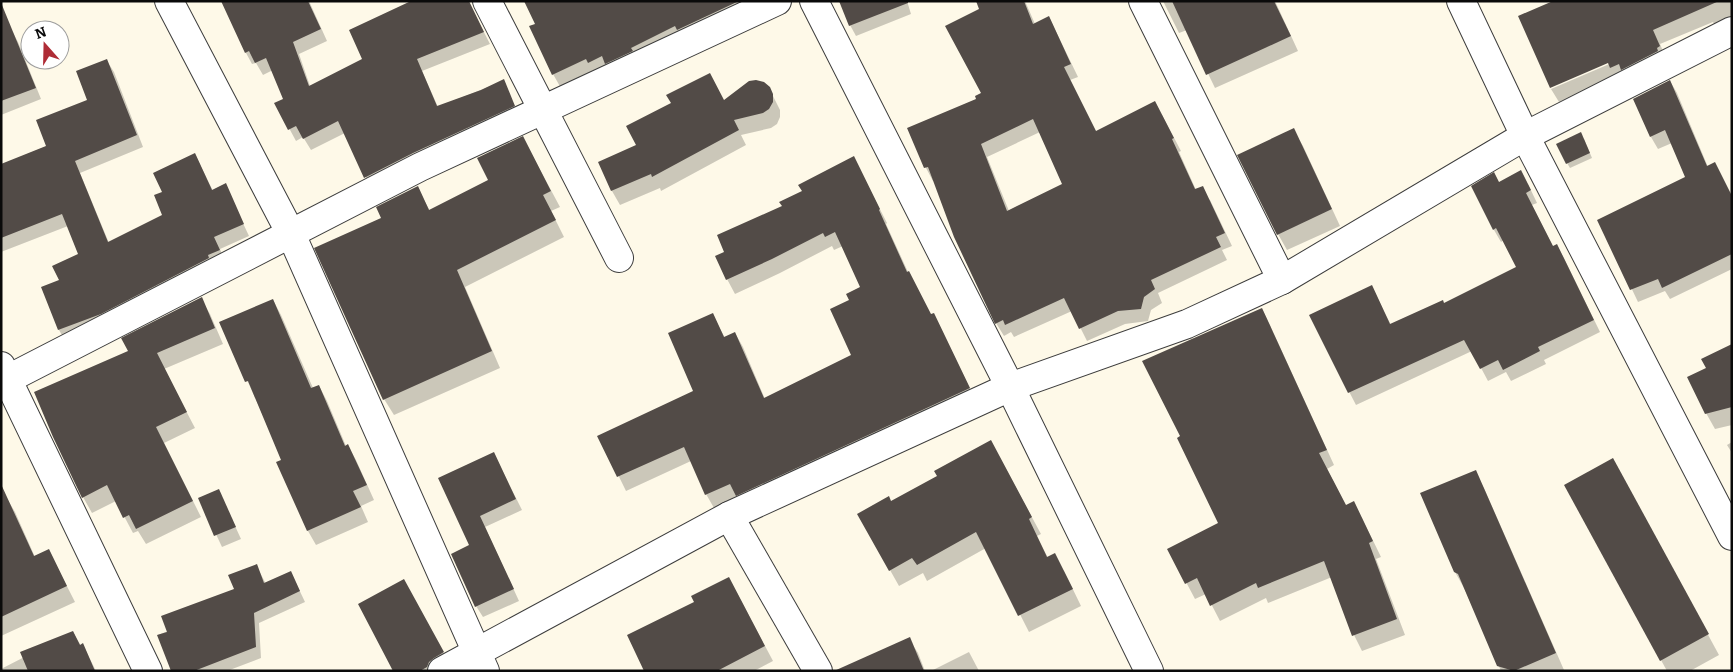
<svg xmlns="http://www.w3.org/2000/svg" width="1733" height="672" viewBox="0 0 1733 672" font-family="Bitter,serif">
  <rect width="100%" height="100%" fill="#fef9e8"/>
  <g fill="#0003" fill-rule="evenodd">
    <path d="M237,1H309L327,41L299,54L310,86L363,60L468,1L490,44L422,71L438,107L503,81L520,118L372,190L345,133L311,150L303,137L296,141L276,104L285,100L273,70L263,75L256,63L252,64L246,53Z"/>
    <path d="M525,1H789L562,90L553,74L537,24Z"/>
    <path d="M907,1L911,14L856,36L850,25Z"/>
    <path d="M979,1H1025L1035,24L1049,17L1078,77L1070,80L1096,132L1162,115L1181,151L1179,152L1196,190L1210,200L1232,246L1222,250L1227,260L1158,293L1162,303L1151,310L1148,321L1125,324L1087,341L1072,311L1014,337L1011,332L1004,336L996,323L934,180L933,181L926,168L909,129L977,99L982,94ZM1040,132L1063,185L1009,211L987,157Z"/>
    <path d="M1163,1H1275L1298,51L1215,88L1187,30L1179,33Z"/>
    <path d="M1556,1H1732V30L1720,34L1713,22L1660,44L1667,61L1617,77L1559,102L1551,89L1614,62Z"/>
    <path d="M12,31L18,42L41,99L1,115V35Z"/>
    <path d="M107,61L114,72L143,147L80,173L109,243L164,215V192L195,154L213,191L225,185L249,236L220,249L225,262L66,342L59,330L43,288L60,281L80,255L68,226L1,252V165L47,146L89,101Z"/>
    <path d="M1670,81L1677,93L1708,167L1732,196V269L1670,299L1665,291L1638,302L1599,220L1687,178L1672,143L1658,149L1651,137Z"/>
    <path d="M769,88L780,110V117L777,124L771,128L741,135L746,145L661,191L660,188L620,205L612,191L600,163L638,146L724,102Z"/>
    <path d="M1293,130L1303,146L1340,226L1287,250L1278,234Z"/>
    <path d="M523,138L560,207L551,211L564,237L465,287L500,368L394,415L384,399L383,218L417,187L430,211L490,180Z"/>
    <path d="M1584,139L1592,158L1570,168L1567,163Z"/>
    <path d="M861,172L887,223L886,224L908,272L931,316L941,329L977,403L714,508L706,494L691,461L626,491L599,436L695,392L713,315L725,338L735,333L743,347L765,399L852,355L851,301L862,288L843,246L834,250L832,246L780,273L735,294L727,279Z"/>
    <path d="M1499,183L1528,184L1537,203L1532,205L1553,247L1557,246L1564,258L1600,332L1544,360L1546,364L1511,381L1506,372L1488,381L1472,351L1356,405L1310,316L1372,287L1391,325L1444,305L1518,267L1504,240L1501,242L1494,230L1473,187Z"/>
    <path d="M201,299L210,314L223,344L164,369L195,428L164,443L201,517L146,544L138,531L133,533L116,501L92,513L83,497L129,352Z"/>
    <path d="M273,300L281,315L313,388L319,386L327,401L346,446H348L356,460L374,500L361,506L368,522L316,545L308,531L278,462L283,460L221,322Z"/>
    <path d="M1262,309L1270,325L1334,465L1327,469L1346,506L1362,518L1381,557L1376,559L1405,635L1362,651L1354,635L1332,577L1268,603L1266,598L1220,621L1206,594L1195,599L1169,550L1220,524Z"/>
    <path d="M1732,346V425L1715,429L1706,413L1708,368Z"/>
    <path d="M1732,442V453L1727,445Z"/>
    <path d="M494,454L522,510L485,527L519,601L483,617L476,606L470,546Z"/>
    <path d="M1000,458L1041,534L1037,536L1048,558L1064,571L1081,606L1029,632L986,548L927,581L923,573L899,586L859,515Z"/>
    <path d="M1475,472L1484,488L1564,670L1501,671L1464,588L1455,572Z"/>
    <path d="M1624,480L1719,655L1690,671H1667L1661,660Z"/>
    <path d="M219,491L241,539L222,547L199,498Z"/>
    <path d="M6,497L15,512L35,557L49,551L75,602L1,636V500Z"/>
    <path d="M256,565L266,584L296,583L305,602L259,623L261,658L227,671H172L158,635L168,631L236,590Z"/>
    <path d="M737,593L773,661L754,671H646Z"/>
    <path d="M413,597L452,669L449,671H395Z"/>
    <path d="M73,632L81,646L83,645L96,671H1V669Z"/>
    <path d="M909,639L918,653L925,671H843Z"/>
    <path d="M969,652L979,671H931Z"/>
  </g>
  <g fill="#524b47" fill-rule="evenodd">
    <path d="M221,1H308L321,29L293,42L309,86L362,59L349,30L411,1H469L484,32L417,59L437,106L481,90L504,79L515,106L413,153L364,178L338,121L303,139L296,126L288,130L274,103L283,99L266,58L255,63L249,51L245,53Z"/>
    <path d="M524,1H739L677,30L675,26L631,48L633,51L605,64L602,56L588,63L586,59L552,75L529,26L535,24Z"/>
    <path d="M839,1H908V3L849,26Z"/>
    <path d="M976,1H1024L1033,24L1049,16L1071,64L1064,67L1096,131L1155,101L1174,138L1172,139L1195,189L1203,186L1225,233L1216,237L1221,247L1151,280L1155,289L1144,297L1141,309L1118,311L1079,329L1064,298L1005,325L1003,320L995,324L954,237L928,167L924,168L907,128L976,99L975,96L981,93L945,26L979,9ZM1033,119L1062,184L1007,211L981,144Z"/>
    <path d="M1172,1H1274L1291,36L1206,75Z"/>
    <path d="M1553,1H1719L1653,30L1660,46L1657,48L1658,51L1621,70L1619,64L1610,68L1608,63L1550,88L1518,16Z"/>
    <path d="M1,5H2L36,88L1,101Z"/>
    <path d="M107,59L137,135L75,161L108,242L162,215L154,195L162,192L153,173L195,153L212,190L226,183L244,224L214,237L220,250L208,255L209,258L101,314L58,330L41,287L59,280L52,266L78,254L62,214L1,238V164L46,146L36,120L87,100L76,71Z"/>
    <path d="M710,73L724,100L749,81L756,80L764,82L770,87L773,94V102L769,109L763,113L734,120L739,130L652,177L651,174L611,191L598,162L636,145L626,126L671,103L666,95Z"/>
    <path d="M1670,80L1707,166L1715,162L1732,196V254L1662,288L1658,279L1630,290L1597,220L1685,177L1665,130L1650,137L1633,99Z"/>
    <path d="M1294,128L1332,209L1277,235L1237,155Z"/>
    <path d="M1581,132L1590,153L1566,164L1556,144Z"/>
    <path d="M523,136L551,191L543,195L556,220L457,270L492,351L383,400L314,248L381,218L376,207L418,186L429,210L488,180L477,158Z"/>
    <path d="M854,156L880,209L879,210L907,272L909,271L931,314L934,313L970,388L736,496L730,484L705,495L684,447L617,477L597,436L693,391L668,333L713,313L724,337L735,332L764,398L851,355L830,309L849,300L846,294L860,287L835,232L825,237L823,233L772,259L726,280L715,256L724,252L717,235L782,206L779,202L802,191L798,185Z"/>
    <path d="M1521,170L1531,190L1526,193L1553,246L1557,244L1594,320L1538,347L1540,351L1503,370L1498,360L1480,369L1464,340L1348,393L1309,315L1372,285L1390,324L1443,300L1444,303L1516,267L1496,228L1493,230L1471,186L1494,172L1499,182Z"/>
    <path d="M202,297L215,328L157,353L187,412L156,427L193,501L136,529L129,515L123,518L107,485L82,498L53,437L34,392L128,351L121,338Z"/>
    <path d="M273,299L311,388L319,385L345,446L348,444L367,485L353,491L361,507L307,531L276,462L281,460L248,381L245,382L219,322Z"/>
    <path d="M1262,308L1327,450L1319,453L1346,505L1354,501L1373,541L1369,543L1397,619L1352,636L1324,561L1258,588L1256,583L1210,606L1197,578L1185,584L1167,549L1218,523L1177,438L1180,436L1142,361Z"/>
    <path d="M1732,344V407L1705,414L1687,377L1706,368L1701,359Z"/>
    <path d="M991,440L1032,517L1029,519L1047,557L1055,553L1073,589L1018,616L976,532L917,565L912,558L889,571L857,514L889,496L891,501L937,476L934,471Z"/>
    <path d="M494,452L516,499L480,516L514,589L475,607L451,554L469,545L438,478Z"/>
    <path d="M1613,458L1709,634L1660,661L1564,485Z"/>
    <path d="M1476,470L1556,653L1514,671L1497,666L1458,574L1454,572L1420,493Z"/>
    <path d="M1,484L34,556L49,549L67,586L1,617Z"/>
    <path d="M219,489L236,527L214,536L198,498Z"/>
    <path d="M257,564L264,583L291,571L300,591L254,613L256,647L194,671H171L157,635L167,632L161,616L234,589L228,575Z"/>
    <path d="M729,577L765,646L717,671H644L627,635L694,602L691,596Z"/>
    <path d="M404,579L444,652L434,658L429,662L427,667L420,671H393L358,604Z"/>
    <path d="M73,631L80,645L83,643L95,671H28L20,652Z"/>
    <path d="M910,637L924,671H834Z"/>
  </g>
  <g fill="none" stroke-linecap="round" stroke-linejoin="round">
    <g stroke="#3d3d3d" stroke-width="30">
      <g id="minor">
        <path d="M169,1L291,234L485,671"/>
        <path d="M487,1L619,258"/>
        <path d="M814,1L1010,387L1149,671"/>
        <path d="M1143,1L1282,280"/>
        <path d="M1461,1L1525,136L1732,536"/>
        <path d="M1,366L148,671"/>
        <path d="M8,379L420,167L777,1"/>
        <path d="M729,516L818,671"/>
        <path d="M442,671L729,516L1010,387L1187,324L1282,280L1525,136L1732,31"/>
      </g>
    </g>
    <use href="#minor" stroke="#fff" stroke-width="28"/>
  </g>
  <rect width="1733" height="672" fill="none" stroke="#0a0a0a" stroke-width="5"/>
  <g transform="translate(45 45) rotate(340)"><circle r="24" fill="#ffffff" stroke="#9d9d9d"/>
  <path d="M0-4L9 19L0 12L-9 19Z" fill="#af2c36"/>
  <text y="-8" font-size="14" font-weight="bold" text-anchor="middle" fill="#0a0a0a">N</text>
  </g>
</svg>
